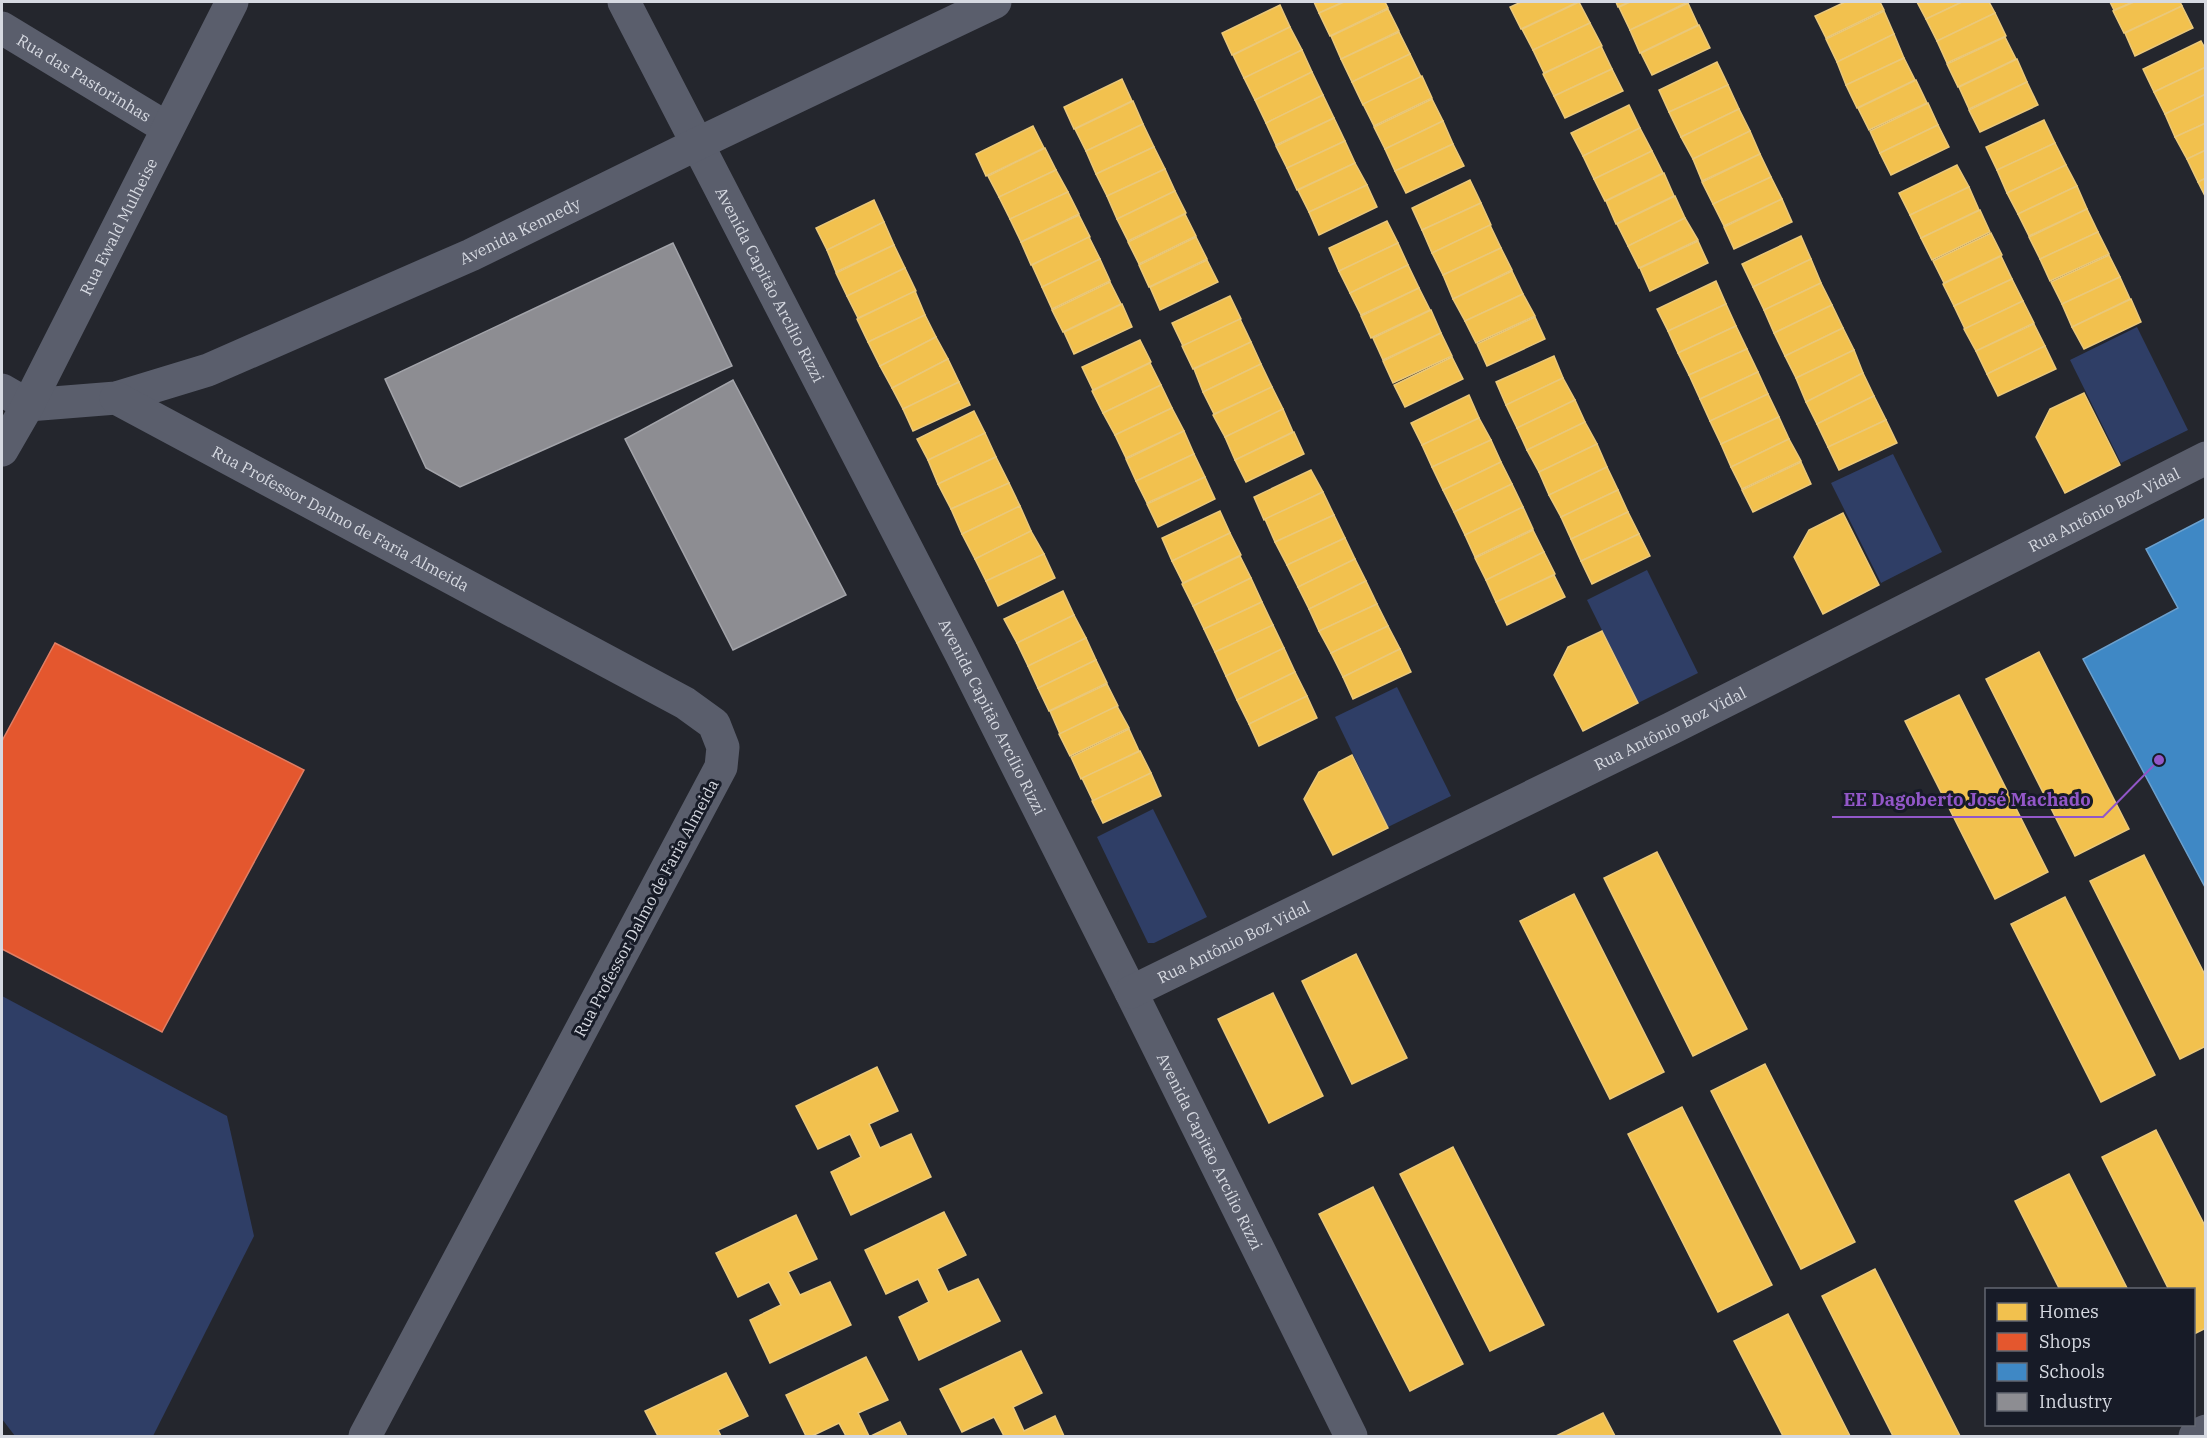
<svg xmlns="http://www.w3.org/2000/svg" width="2207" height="1438" viewBox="0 0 2207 1438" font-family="'IBM Plex Serif',serif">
  <rect width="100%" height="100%" fill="#24262d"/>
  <g fill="#2f3e66">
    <path d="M2137,327L2188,430L2121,463L2070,360Z"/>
    <path d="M1893,454L1942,552L1881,583L1831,483Z"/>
    <path d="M1647,570L1698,673L1638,703L1587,600Z"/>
    <path d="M1397,687L1451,796L1388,827L1335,717Z"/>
    <path d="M1153,809L1207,917L1154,943H1148L1097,837Z"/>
    <path d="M2,996L227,1116L254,1236L153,1436H15L2,1419Z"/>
  </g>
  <g fill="#f2c14e" stroke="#eac87a" stroke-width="1.5">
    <path d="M1314,2H1343L1319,13Z"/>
    <path d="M1344,2H1385L1388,8L1330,36L1319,13Z"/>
    <path d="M1521,2H1578L1521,29L1510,7Z"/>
    <path d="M1579,2L1590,23L1533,50L1522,29Z"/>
    <path d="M1616,2H1629L1618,7Z"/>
    <path d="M1630,2H1688L1630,30L1619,7Z"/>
    <path d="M1845,2H1880L1884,10L1826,38L1815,16Z"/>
    <path d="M1917,2H1962L1926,19Z"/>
    <path d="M1962,2H1989L1995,13L1937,41L1926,19Z"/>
    <path d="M2110,2H2133L2114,10Z"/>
    <path d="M2134,2H2180L2182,6L2124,33L2113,11Z"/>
    <path d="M1688,3L1698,25L1640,53L1630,30Z"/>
    <path d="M1280,5L1290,27L1232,55L1222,33Z"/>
    <path d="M2182,6L2193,28L2135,56L2125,33Z"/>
    <path d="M1388,9L1399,31L1341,59L1331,36Z"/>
    <path d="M1884,11L1894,34L1837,62L1826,39Z"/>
    <path d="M1995,13L2006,36L1947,63L1937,41Z"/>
    <path d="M1590,23L1602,46L1544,73L1533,50Z"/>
    <path d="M1699,25L1710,48L1652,75L1641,53Z"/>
    <path d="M1290,27L1302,50L1244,78L1233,55Z"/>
    <path d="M1399,32L1410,54L1352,82L1341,59Z"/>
    <path d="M1894,34L1904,58L1846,85L1837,62Z"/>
    <path d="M2005,37L2016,59L1958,87L1947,64Z"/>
    <path d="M2201,41L2206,50V67L2154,92L2143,69Z"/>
    <path d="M1601,46L1612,69L1554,96L1543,74Z"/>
    <path d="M1302,50L1312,72L1255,100L1244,78Z"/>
    <path d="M1410,54L1421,77L1363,105L1352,82Z"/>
    <path d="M1904,58L1915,80L1857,108L1846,85Z"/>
    <path d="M2017,59L2027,82L1969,109L1959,87Z"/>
    <path d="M1717,62L1728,85L1669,112L1659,90Z"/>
    <path d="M2206,67V94L2165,114L2154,92Z"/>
    <path d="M1612,69L1623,91L1565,118L1554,96Z"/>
    <path d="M1312,72L1323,95L1266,123L1255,100Z"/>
    <path d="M1422,76L1432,98L1374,126L1363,104Z"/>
    <path d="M1122,79L1132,101L1074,129L1064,107Z"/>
    <path d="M1916,80L1927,103L1869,130L1858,108Z"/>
    <path d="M2027,82L2038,105L1980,132L1969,110Z"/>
    <path d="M1728,85L1739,109L1681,137L1669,112Z"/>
    <path d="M2206,94V123L2175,137L2165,114Z"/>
    <path d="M1323,95L1334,118L1276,145L1266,123Z"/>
    <path d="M1432,99L1443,121L1385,149L1374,127Z"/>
    <path d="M1133,101L1143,124L1086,151L1075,129Z"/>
    <path d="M1928,103L1938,125L1880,153L1870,131Z"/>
    <path d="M1629,105L1640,128L1583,156L1571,133Z"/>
    <path d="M1739,109L1750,131L1693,159L1681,137Z"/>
    <path d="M1334,118L1345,141L1287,168L1276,146Z"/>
    <path d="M2044,120L2055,143L1997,170L1986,147Z"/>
    <path d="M1443,121L1453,144L1395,171L1385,149Z"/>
    <path d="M2206,123V150L2187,159L2175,137Z"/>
    <path d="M1143,124L1154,147L1096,174L1086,151Z"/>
    <path d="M1938,125L1949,147L1891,175L1880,153Z"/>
    <path d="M1033,126L1044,148L986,176L976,154Z"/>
    <path d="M1640,128L1652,151L1594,179L1583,156Z"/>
    <path d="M1750,131L1760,154L1702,181L1693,159Z"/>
    <path d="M1345,141L1355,163L1297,190L1287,168Z"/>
    <path d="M2055,143L2066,165L2007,193L1997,170Z"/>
    <path d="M1453,144L1464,166L1406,193L1395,171Z"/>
    <path d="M1154,147L1165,169L1107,196L1096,174Z"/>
    <path d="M1045,148L1056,170L999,197L988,176Z"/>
    <path d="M2206,150V178L2198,182L2187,159Z"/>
    <path d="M1652,151L1663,173L1605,201L1594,179Z"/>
    <path d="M1760,154L1771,177L1713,204L1702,182Z"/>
    <path d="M1355,163L1367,185L1309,212L1298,190Z"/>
    <path d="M1957,165L1969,187L1910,215L1899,193Z"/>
    <path d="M2066,165L2077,186L2018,214L2007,193Z"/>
    <path d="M1165,169L1175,191L1117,219L1107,196Z"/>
    <path d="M1056,170L1068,192L1010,219L999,197Z"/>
    <path d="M1664,173L1674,196L1616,224L1606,201Z"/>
    <path d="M1771,177L1782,199L1724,226L1713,204Z"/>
    <path d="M2206,178V198L2198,182Z"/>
    <path d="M1470,180L1481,203L1422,230L1412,208Z"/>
    <path d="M1367,185L1377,207L1319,235L1309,212Z"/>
    <path d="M2077,186L2087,209L2029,236L2018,214Z"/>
    <path d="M1969,187L1979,210L1921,238L1910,215Z"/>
    <path d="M1175,191L1186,213L1128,241L1117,219Z"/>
    <path d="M1068,192L1079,214L1021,242L1010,219Z"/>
    <path d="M1675,196L1685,218L1628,246L1617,224Z"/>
    <path d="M1782,199L1792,222L1734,249L1724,227Z"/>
    <path d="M874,200L884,222L827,250L816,228Z"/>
    <path d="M1481,203L1491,225L1432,253L1422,230Z"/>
    <path d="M2087,209L2098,232L2040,259L2029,237Z"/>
    <path d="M1980,210L1990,232L1932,260L1921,238Z"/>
    <path d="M1185,214L1196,236L1139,264L1128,242Z"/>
    <path d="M1079,215L1090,237L1031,265L1021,242Z"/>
    <path d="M1685,218L1698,240L1639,268L1628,246Z"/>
    <path d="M1387,221L1398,243L1339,271L1329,248Z"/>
    <path d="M884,222L894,245L836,272L827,250Z"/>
    <path d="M1490,225L1501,248L1443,275L1432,253Z"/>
    <path d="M2098,232L2109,254L2050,281L2040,259Z"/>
    <path d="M1991,233L2002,255L1944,283L1933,261Z"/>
    <path d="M1801,236L1811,259L1753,287L1742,264Z"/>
    <path d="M1089,237L1100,259L1042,287L1032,265Z"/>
    <path d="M1196,237L1207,259L1149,287L1139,265Z"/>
    <path d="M1698,241L1708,263L1650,291L1640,268Z"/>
    <path d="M1398,243L1408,265L1350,293L1339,271Z"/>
    <path d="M894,245L905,268L847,296L836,273Z"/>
    <path d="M1501,248L1512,270L1453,299L1443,275Z"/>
    <path d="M2109,255L2120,277L2062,304L2051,282Z"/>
    <path d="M2001,256L2012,279L1954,306L1943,284Z"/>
    <path d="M1100,259L1110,281L1052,309L1042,287Z"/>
    <path d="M1811,259L1821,283L1764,310L1753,287Z"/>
    <path d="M1207,260L1218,282L1160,310L1150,287Z"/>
    <path d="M1408,265L1419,288L1361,315L1350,293Z"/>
    <path d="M905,268L916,291L858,318L847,296Z"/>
    <path d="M1512,271L1523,294L1465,321L1453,299Z"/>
    <path d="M2120,277L2130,299L2072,327L2062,304Z"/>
    <path d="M2012,279L2023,301L1965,329L1954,306Z"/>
    <path d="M1716,281L1726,304L1668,331L1657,309Z"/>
    <path d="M1110,282L1121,304L1063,332L1052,310Z"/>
    <path d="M1821,283L1832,305L1774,333L1764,310Z"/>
    <path d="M1419,288L1430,310L1371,338L1361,316Z"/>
    <path d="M915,291L925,315L868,342L857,319Z"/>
    <path d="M1523,294L1535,316L1476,343L1465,321Z"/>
    <path d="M1230,296L1241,319L1183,346L1172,323Z"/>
    <path d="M2131,299L2141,322L2084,349L2072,327Z"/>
    <path d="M2023,301L2034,323L1976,351L1964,329Z"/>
    <path d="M1122,304L1132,327L1074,354L1064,332Z"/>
    <path d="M1726,304L1736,326L1678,353L1668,331Z"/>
    <path d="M1832,305L1843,328L1785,356L1774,333Z"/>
    <path d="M1431,310L1441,333L1383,360L1373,338Z"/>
    <path d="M925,315L936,337L880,366L868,342Z"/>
    <path d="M1535,317L1545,339L1487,366L1477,344Z"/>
    <path d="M1240,319L1251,342L1193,369L1182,346Z"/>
    <path d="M2034,324L2045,346L1987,374L1976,351Z"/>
    <path d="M1736,326L1747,349L1689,375L1678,353Z"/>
    <path d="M1843,328L1854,350L1796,378L1785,356Z"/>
    <path d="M1441,333L1452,356L1393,383L1383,361Z"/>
    <path d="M936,337L948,359L892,388L880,366Z"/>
    <path d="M1140,340L1151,362L1093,390L1082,367Z"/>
    <path d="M1251,342L1261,364L1203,392L1194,369Z"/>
    <path d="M2045,346L2056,369L1998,396L1987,374Z"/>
    <path d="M1747,349L1758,372L1700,399L1689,375Z"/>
    <path d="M1854,350L1863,373L1806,402L1796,378Z"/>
    <path d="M1554,356L1563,378L1506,405L1496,382Z"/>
    <path d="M1452,357L1463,379L1405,407L1394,385Z"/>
    <path d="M948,359L959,382L903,409L892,388Z"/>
    <path d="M1150,363L1161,385L1103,413L1092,391Z"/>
    <path d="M1261,364L1272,387L1214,414L1203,392Z"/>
    <path d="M1758,372L1768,394L1710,421L1700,399Z"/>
    <path d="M1863,373L1874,396L1817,424L1806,402Z"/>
    <path d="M1563,378L1575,400L1517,428L1506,405Z"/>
    <path d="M959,382L970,405L913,431L903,409Z"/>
    <path d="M1161,385L1172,408L1115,435L1103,413Z"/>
    <path d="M1272,387L1283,409L1225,437L1213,415Z"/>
    <path d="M2084,393L2120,465L2065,493L2036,437L2050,409Z"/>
    <path d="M1768,394L1779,417L1721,444L1710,421Z"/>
    <path d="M1469,395L1479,418L1422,445L1411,423Z"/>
    <path d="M1874,396L1886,420L1828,447L1817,424Z"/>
    <path d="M1575,400L1585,422L1527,450L1517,428Z"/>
    <path d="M1172,408L1184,431L1126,458L1115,435Z"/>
    <path d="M1283,409L1293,432L1235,460L1225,437Z"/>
    <path d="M974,411L985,433L928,460L917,439Z"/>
    <path d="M1779,417L1789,439L1731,467L1721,444Z"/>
    <path d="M1479,418L1491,440L1432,467L1422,445Z"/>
    <path d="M1886,420L1897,443L1839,470L1828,447Z"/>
    <path d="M1585,422L1597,444L1539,472L1527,450Z"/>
    <path d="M1184,431L1194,454L1136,481L1126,459Z"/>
    <path d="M1294,432L1304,454L1246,482L1235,460Z"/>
    <path d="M985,433L996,457L938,484L928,460Z"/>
    <path d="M1789,439L1801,461L1742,489L1731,467Z"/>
    <path d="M1491,440L1501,462L1443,490L1432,467Z"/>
    <path d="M1597,444L1607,467L1549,495L1539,472Z"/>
    <path d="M1194,454L1205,477L1147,503L1136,481Z"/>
    <path d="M996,457L1009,483L951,509L938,484Z"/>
    <path d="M1501,462L1512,484L1454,512L1443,490Z"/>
    <path d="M1801,462L1811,484L1753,512L1742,490Z"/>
    <path d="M1607,467L1618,490L1561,517L1549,495Z"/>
    <path d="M1311,470L1323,492L1264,520L1254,497Z"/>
    <path d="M1205,477L1215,499L1158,527L1147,504Z"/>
    <path d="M1009,483L1020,506L962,534L951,509Z"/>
    <path d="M1512,484L1523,507L1465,535L1454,512Z"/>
    <path d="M1618,490L1628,512L1571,539L1561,517Z"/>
    <path d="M1323,492L1334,515L1275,542L1265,519Z"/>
    <path d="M1020,506L1031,531L975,559L962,534Z"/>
    <path d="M1523,507L1533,529L1475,557L1465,535Z"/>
    <path d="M1220,511L1230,533L1172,561L1162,538Z"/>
    <path d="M1628,512L1639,534L1581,561L1571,539Z"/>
    <path d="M1843,513L1879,585L1823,614L1794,557L1809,530Z"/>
    <path d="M1334,515L1345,538L1287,565L1275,542Z"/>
    <path d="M1533,530L1544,552L1486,580L1475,558Z"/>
    <path d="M1031,531L1044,554L986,581L975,559Z"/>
    <path d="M1230,533L1241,555L1183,583L1172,561Z"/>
    <path d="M1639,534L1650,556L1592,584L1581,561Z"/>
    <path d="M1345,538L1355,559L1298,587L1287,565Z"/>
    <path d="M1544,552L1555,574L1496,602L1486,580Z"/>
    <path d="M1044,554L1055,578L998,606L986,581Z"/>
    <path d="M1240,556L1251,578L1193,606L1182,584Z"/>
    <path d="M1355,559L1366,581L1309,609L1298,587Z"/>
    <path d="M1554,575L1565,597L1507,625L1496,602Z"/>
    <path d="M1251,578L1262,602L1204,629L1193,606Z"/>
    <path d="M1366,581L1377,604L1319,631L1309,609Z"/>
    <path d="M1063,591L1074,615L1017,643L1004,619Z"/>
    <path d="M1262,602L1273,625L1215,652L1204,629Z"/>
    <path d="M1377,604L1388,626L1331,653L1319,631Z"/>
    <path d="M1074,615L1086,638L1028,666L1017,643Z"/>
    <path d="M1273,625L1284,648L1226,676L1215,652Z"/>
    <path d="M1388,626L1400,649L1343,677L1331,653Z"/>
    <path d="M1602,631L1638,703L1583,731L1554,675L1568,647Z"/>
    <path d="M1086,638L1096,660L1038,688L1028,666Z"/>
    <path d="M1284,648L1295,672L1237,700L1226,676Z"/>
    <path d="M1400,649L1411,672L1353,699L1343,677Z"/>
    <path d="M2039,652L2129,829L2075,856L1986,679Z"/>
    <path d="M1096,660L1107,683L1049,711L1038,688Z"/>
    <path d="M1295,672L1307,696L1249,724L1237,700Z"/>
    <path d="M1107,684L1118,706L1060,734L1050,711Z"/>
    <path d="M1959,695L2048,872L1995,899L1905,721Z"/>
    <path d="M1307,696L1317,718L1259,746L1249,724Z"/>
    <path d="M1117,706L1129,728L1070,756L1059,734Z"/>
    <path d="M1129,729L1139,751L1081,779L1071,757Z"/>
    <path d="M1140,751L1151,773L1093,801L1082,778Z"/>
    <path d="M1352,755L1388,828L1333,855L1304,799L1319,772Z"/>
    <path d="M1151,773L1161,796L1103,823L1092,801Z"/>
    <path d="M1657,852L1747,1029L1693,1056L1604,878Z"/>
    <path d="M2144,855L2206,977V1046L2180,1059L2090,881Z"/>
    <path d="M1574,894L1664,1072L1610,1099L1520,921Z"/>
    <path d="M2065,897L2155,1075L2101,1102L2011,924Z"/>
    <path d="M1356,954L1407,1058L1352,1084L1302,981Z"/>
    <path d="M1273,993L1323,1096L1269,1123L1218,1019Z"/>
    <path d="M1765,1064L1855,1242L1801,1269L1711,1091Z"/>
    <path d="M877,1067L898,1111L869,1124L880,1148L911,1134L931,1177L851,1215L831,1172L861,1157L850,1134L818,1149L796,1106Z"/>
    <path d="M1682,1107L1772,1285L1718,1312L1628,1134Z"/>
    <path d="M2156,1130L2206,1228V1328L2194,1334V1290H2169L2102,1157Z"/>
    <path d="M1453,1147L1544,1325L1490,1351L1400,1174Z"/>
    <path d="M2069,1174L2128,1290H2060L2015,1201Z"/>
    <path d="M1373,1187L1463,1364L1410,1391L1319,1214Z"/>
    <path d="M944,1212L966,1255L937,1269L948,1292L978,1279L1000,1321L919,1360L899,1317L929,1302L918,1279L886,1294L865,1250Z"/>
    <path d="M796,1215L817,1259L788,1272L800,1295L830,1282L851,1325L770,1363L750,1320L781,1305L769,1282L738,1297L716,1253Z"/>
    <path d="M1875,1269L1960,1436H1893L1822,1296Z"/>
    <path d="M1788,1314L1850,1436H1783L1734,1341Z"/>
    <path d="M1021,1351L1042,1393L1013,1407L1024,1431L1055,1416L1064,1436H1004L994,1417L962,1432L940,1389Z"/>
    <path d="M866,1357L888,1400L858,1413L869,1436H846L839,1423L812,1436H806L786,1395Z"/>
    <path d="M726,1373L748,1416L718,1430L721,1436H658L645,1411Z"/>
    <path d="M1603,1413L1615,1436H1556Z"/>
    <path d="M900,1422L907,1436H871Z"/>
  </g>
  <path fill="#e4572e" stroke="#e07e64" stroke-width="1.5" d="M55,643L304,770L162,1032L2,949V741Z"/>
  <path fill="#3f88c5" stroke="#6ca0cd" stroke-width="1.5" d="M2206,518V889L2083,659L2178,608L2146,549Z"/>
  <g fill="#8d8d92" stroke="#a3a4aa" stroke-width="1.5">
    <path d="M673,243L732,366L460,487L426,468L385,379Z"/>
    <path d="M733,380L846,595L733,650L625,439Z"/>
  </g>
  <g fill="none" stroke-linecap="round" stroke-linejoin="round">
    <g stroke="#5a5e6c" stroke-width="33">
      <path id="s1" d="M624,2L961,654L1131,992L1351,1436"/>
      <path id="s2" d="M2,28L167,128"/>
      <path id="s3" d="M2,390L28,405L116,398L208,370L471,255L697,144L995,2"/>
      <path id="s4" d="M116,398L685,703L714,724L723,747L721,767L365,1436"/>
      <path id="s5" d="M2,450L28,405L232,2"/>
      <path id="s6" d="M1131,992L1672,728L2206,458"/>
      <path d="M2195,1436L2206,1431"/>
    </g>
  </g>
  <g text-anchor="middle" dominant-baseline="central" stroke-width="6" stroke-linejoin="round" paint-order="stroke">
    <g font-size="16" fill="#d6d9e1" stroke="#171b27">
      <text stroke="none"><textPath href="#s2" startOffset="96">Rua das Pastorinhas</textPath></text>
      <text stroke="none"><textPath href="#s5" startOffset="252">Rua Ewald Mulheise</textPath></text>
      <text stroke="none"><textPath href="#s3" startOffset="556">Avenida Kennedy</textPath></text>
      <text stroke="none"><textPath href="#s1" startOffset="318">Avenida Capitão Arcílio Rizzi</textPath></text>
      <text stroke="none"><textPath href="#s6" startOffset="1086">Rua Antônio Boz Vidal</textPath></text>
      <text stroke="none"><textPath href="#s4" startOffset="255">Rua Professor Dalmo de Faria Almeida</textPath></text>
      <text stroke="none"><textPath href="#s1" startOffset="804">Avenida Capitão Arcílio Rizzi</textPath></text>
      <text stroke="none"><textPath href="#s6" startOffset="600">Rua Antônio Boz Vidal</textPath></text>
      <text transform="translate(646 908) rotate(-62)">Rua Professor Dalmo de Faria Almeida</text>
      <text stroke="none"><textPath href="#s6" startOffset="114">Rua Antônio Boz Vidal</textPath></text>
      <text stroke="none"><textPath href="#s1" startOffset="1290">Avenida Capitão Arcílio Rizzi</textPath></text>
    </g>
  </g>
  <path fill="none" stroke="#9257c8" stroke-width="2" d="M2159 760L2103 817H1832"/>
  <circle fill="#9257c8" stroke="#171b27" stroke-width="2" cx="2159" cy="760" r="6"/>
  <g font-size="18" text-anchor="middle" font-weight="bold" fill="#9257c8" stroke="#171b27" stroke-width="6" stroke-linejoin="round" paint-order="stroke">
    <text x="1967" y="806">EE Dagoberto José Machado</text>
  </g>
  <rect width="2207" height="1438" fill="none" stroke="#d6d9e1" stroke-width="6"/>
  <rect x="1985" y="1288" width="210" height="138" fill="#171b27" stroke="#636771" stroke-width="1.5"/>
  <rect x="1997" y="1303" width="30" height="18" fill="#f2c14e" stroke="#636771" stroke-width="1.5"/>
  <text x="2039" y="1318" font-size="18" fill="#d6d9e1">Homes</text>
  <rect x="1997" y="1333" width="30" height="18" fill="#e4572e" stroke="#636771" stroke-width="1.5"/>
  <text x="2039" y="1348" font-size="18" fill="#d6d9e1">Shops</text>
  <rect x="1997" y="1363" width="30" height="18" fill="#3f88c5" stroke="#636771" stroke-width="1.5"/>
  <text x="2039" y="1378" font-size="18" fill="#d6d9e1">Schools</text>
  <rect x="1997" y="1393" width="30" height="18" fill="#8d8d92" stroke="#636771" stroke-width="1.5"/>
  <text x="2039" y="1408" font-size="18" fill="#d6d9e1">Industry</text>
</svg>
